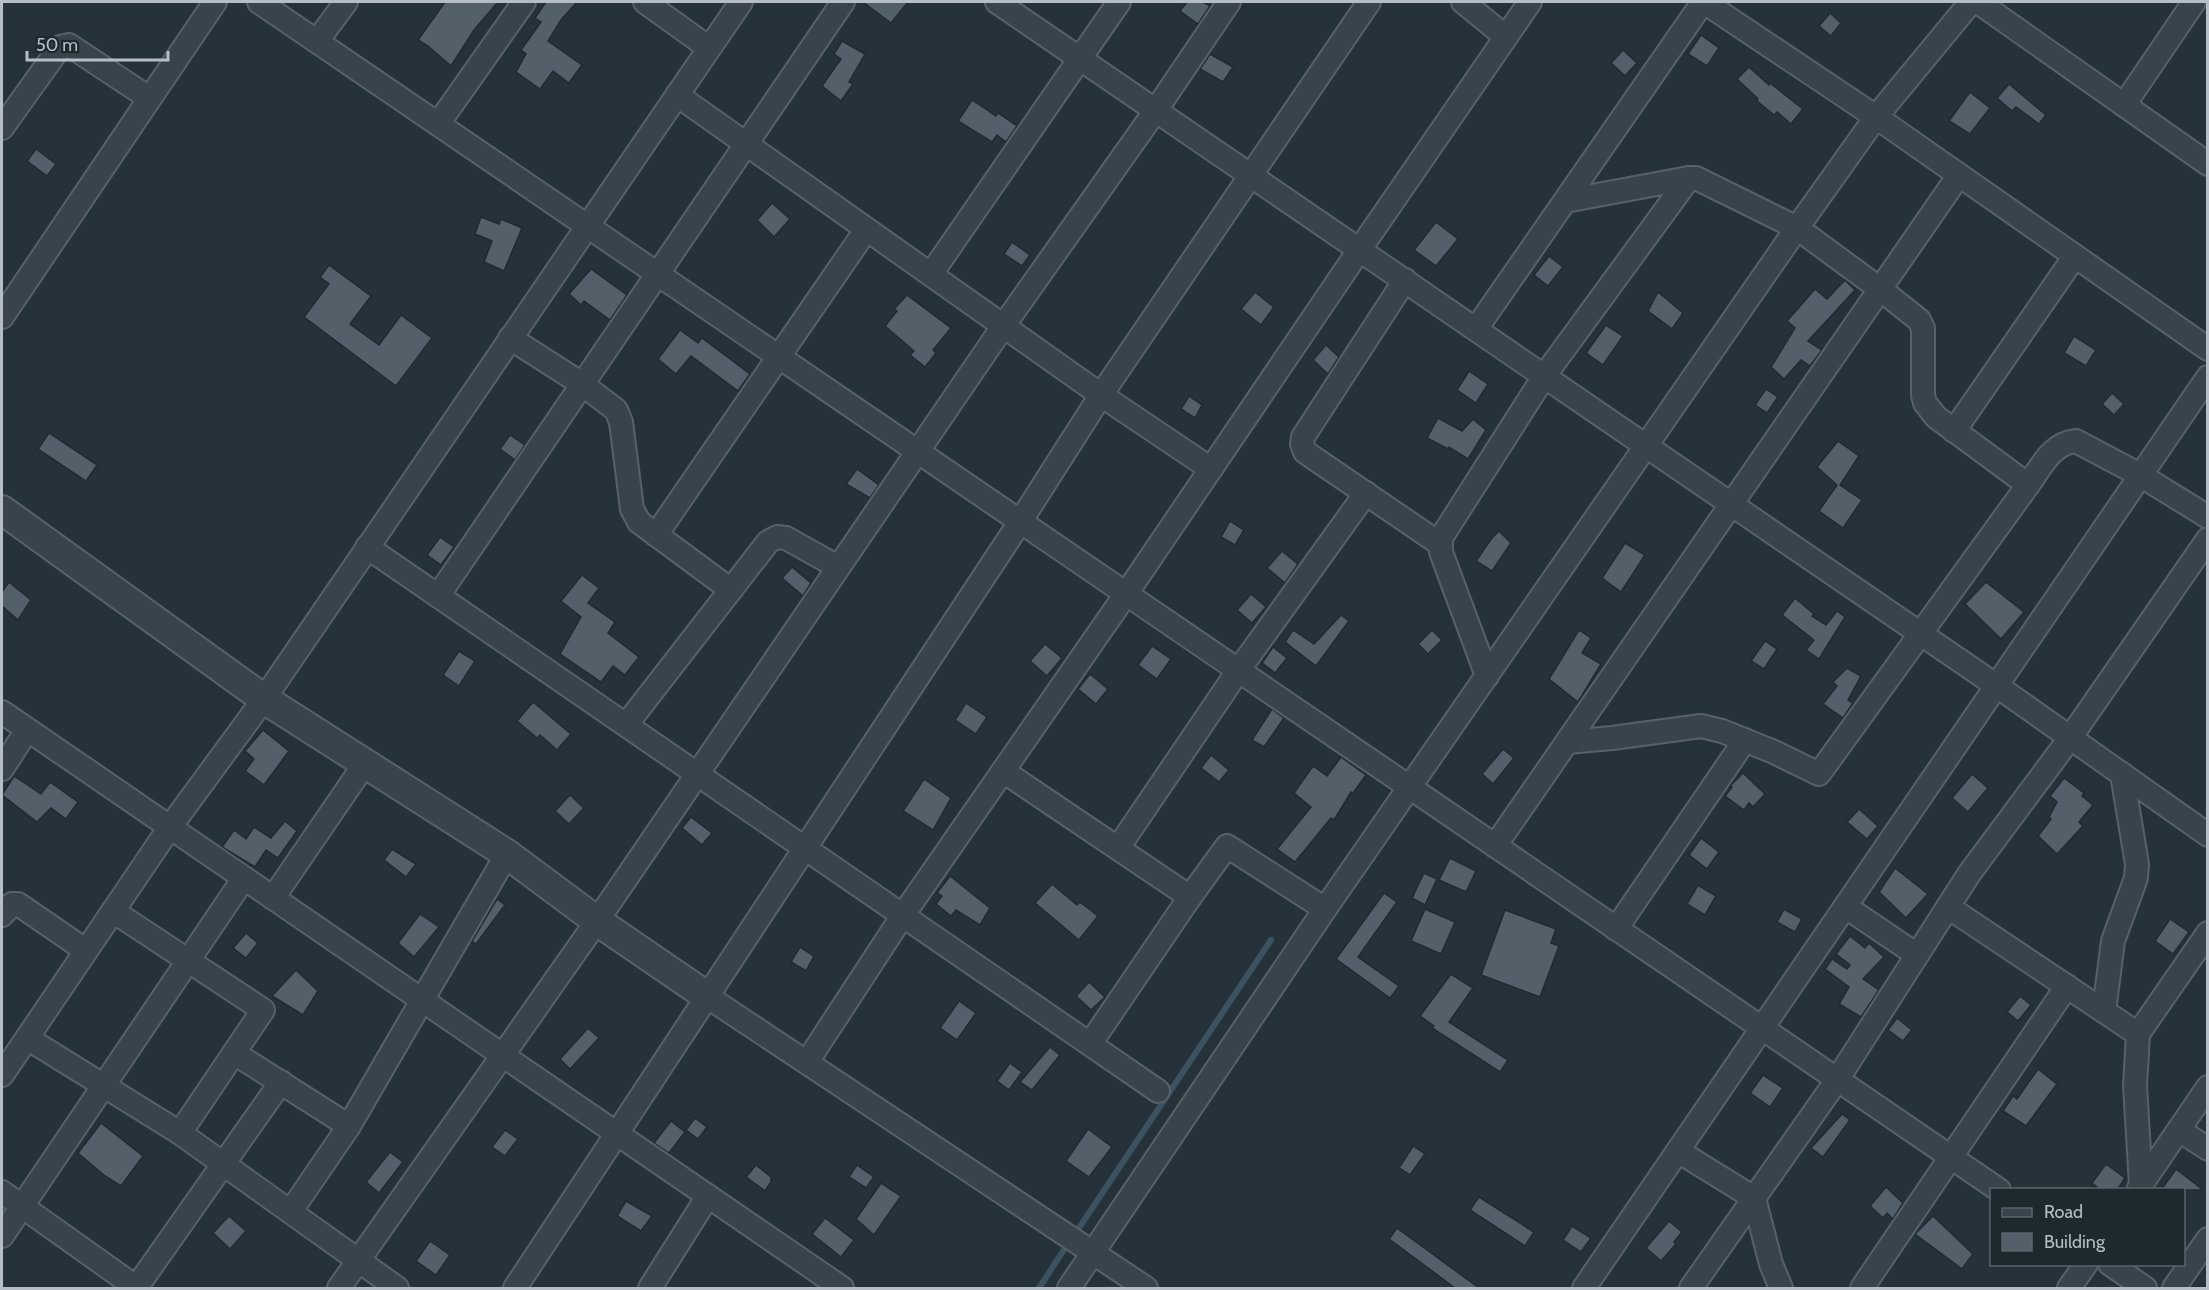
<svg xmlns="http://www.w3.org/2000/svg" width="2209" height="1290" viewBox="0 0 2209 1290" font-family="Cabin,sans-serif">
  <rect width="100%" height="100%" fill="#26323a"/>
  <g fill="none" stroke-linecap="round" stroke-linejoin="round">
    <g stroke="#3d5261" stroke-width="6">
      <path d="M1075,1234L1271,940"/>
      <path d="M1039,1288L1069,1242"/>
    </g>
  </g>
  <g fill="#53606a" stroke="#202a32" stroke-width="1.5">
    <path d="M445,2H498L474,30L451,66L428,46L418,40Z"/>
    <path d="M546,2H577L561,20L548,41L582,65L569,83L553,71L540,89L516,72L526,54L521,50L541,22L535,18Z"/>
    <path d="M863,2H908L891,23Z"/>
    <path d="M1187,2H1203L1210,6L1198,24L1180,11Z"/>
    <path d="M1830,13L1841,23L1831,36L1819,26Z"/>
    <path d="M1701,35L1719,48L1707,66L1688,54Z"/>
    <path d="M842,41L865,54L849,82L853,84L841,101L822,86L841,59L834,54Z"/>
    <path d="M1623,50L1637,63L1625,76L1611,63Z"/>
    <path d="M1210,54L1233,67L1223,82L1200,69Z"/>
    <path d="M1749,67L1769,85L1770,83L1803,109L1791,124L1777,112L1774,115L1757,101L1758,99L1737,79Z"/>
    <path d="M2009,84L2046,115L2039,124L2016,107L2012,111L1997,98Z"/>
    <path d="M1970,92L1990,108L1970,134L1949,121Z"/>
    <path d="M972,100L996,116L998,113L1017,126L1006,142L997,135L992,142L958,121Z"/>
    <path d="M36,149L56,164L47,176L27,161Z"/>
    <path d="M772,203L790,219L774,237L757,220Z"/>
    <path d="M481,217L499,224L501,219L522,228L504,271L484,262L492,241L475,234Z"/>
    <path d="M1436,222L1458,239L1436,266L1414,250Z"/>
    <path d="M1012,242L1030,255L1022,266L1004,254Z"/>
    <path d="M1549,256L1563,267L1548,286L1534,275Z"/>
    <path d="M329,265L371,296L350,324L379,345L401,315L432,338L396,386L304,317L329,284L320,277Z"/>
    <path d="M591,269L627,295L610,320L584,301L581,305L569,294Z"/>
    <path d="M1845,280L1855,290L1808,341L1822,350L1810,366L1801,360L1784,379L1771,367L1795,328L1787,321L1815,289L1827,299Z"/>
    <path d="M1255,292L1274,307L1261,325L1241,309Z"/>
    <path d="M1658,292L1683,313L1672,329L1648,311Z"/>
    <path d="M907,295L951,328L933,350L936,353L925,367L910,355L914,351L885,326L897,311L894,309Z"/>
    <path d="M1606,325L1623,336L1603,365L1586,353Z"/>
    <path d="M680,330L698,343L702,338L750,374L738,391L691,356L676,374L658,359Z"/>
    <path d="M2074,336L2096,350L2086,366L2064,353Z"/>
    <path d="M1326,345L1339,357L1328,374L1313,360Z"/>
    <path d="M1469,371L1488,384L1476,403L1457,390Z"/>
    <path d="M1766,389L1778,397L1767,413L1755,405Z"/>
    <path d="M2112,393L2124,404L2114,415L2102,404Z"/>
    <path d="M1189,396L1202,405L1195,418L1181,409Z"/>
    <path d="M1438,418L1462,431L1473,419L1486,430L1468,459L1449,447L1448,449L1427,438Z"/>
    <path d="M49,433L97,465L86,481L38,449Z"/>
    <path d="M510,435L525,445L515,460L500,449Z"/>
    <path d="M1838,441L1859,456L1840,485L1862,500L1843,528L1819,511L1837,485L1817,467Z"/>
    <path d="M857,469L879,485L870,498L846,484Z"/>
    <path d="M1230,521L1244,530L1235,545L1221,537Z"/>
    <path d="M1499,531L1511,543L1492,571L1476,561L1492,538Z"/>
    <path d="M440,537L454,547L441,565L427,555Z"/>
    <path d="M1625,543L1645,555L1621,592L1602,578Z"/>
    <path d="M1282,551L1298,564L1285,583L1267,568Z"/>
    <path d="M792,567L811,583L803,596L782,578Z"/>
    <path d="M582,575L599,588L588,603L615,622L608,633L639,657L625,675L613,666L601,682L560,654L581,617L561,601Z"/>
    <path d="M9,582L31,600L18,620L2,606V592Z"/>
    <path d="M1986,582L2024,612L2001,639L1965,604Z"/>
    <path d="M1251,594L1266,607L1252,623L1237,610Z"/>
    <path d="M1795,598L1814,614L1812,616L1826,625L1837,611L1845,617L1819,659L1806,650L1814,640L1782,615Z"/>
    <path d="M1341,615L1349,621L1316,666L1285,642L1293,630L1314,644Z"/>
    <path d="M1432,630L1442,640L1428,654L1418,644Z"/>
    <path d="M1579,630L1591,638L1582,653L1601,664L1578,702L1549,679Z"/>
    <path d="M1765,641L1777,649L1764,669L1751,661Z"/>
    <path d="M1045,644L1062,658L1047,676L1030,661Z"/>
    <path d="M1152,646L1171,659L1157,679L1138,665Z"/>
    <path d="M1273,647L1287,658L1275,673L1262,663Z"/>
    <path d="M459,651L475,661L459,686L443,675Z"/>
    <path d="M1847,668L1861,676L1848,700L1853,703L1843,718L1823,704L1837,686L1833,682Z"/>
    <path d="M1090,674L1108,689L1096,704L1078,689Z"/>
    <path d="M533,702L571,734L557,750L540,735L537,738L517,721Z"/>
    <path d="M966,703L987,717L976,734L955,720Z"/>
    <path d="M1272,709L1284,718L1264,747L1252,740Z"/>
    <path d="M263,730L289,751L264,785L245,771L254,759L245,751Z"/>
    <path d="M1503,749L1514,758L1493,784L1482,774Z"/>
    <path d="M1211,755L1229,770L1219,782L1201,768Z"/>
    <path d="M1341,757L1366,775L1353,793L1351,792L1334,820L1331,818L1295,862L1277,849L1311,807L1294,793L1313,766L1327,776Z"/>
    <path d="M1743,773L1765,794L1753,807L1749,803L1744,810L1725,796L1732,787L1730,786Z"/>
    <path d="M1972,774L1988,788L1968,812L1952,798Z"/>
    <path d="M14,776L41,794L50,782L78,802L66,819L51,808L37,822L2,795Z"/>
    <path d="M2064,778L2084,793L2082,796L2093,805L2079,822L2083,826L2057,854L2038,836L2051,819L2049,817L2057,802L2050,796Z"/>
    <path d="M924,779L951,798L933,830L903,811Z"/>
    <path d="M570,795L584,808L569,824L555,811Z"/>
    <path d="M1859,809L1878,826L1867,839L1847,822Z"/>
    <path d="M691,817L712,833L702,845L682,828Z"/>
    <path d="M285,821L297,831L278,858L266,850L255,867L222,847L234,830L246,839L254,827L271,838Z"/>
    <path d="M1701,838L1719,852L1707,869L1689,855Z"/>
    <path d="M392,849L416,864L406,877L384,860Z"/>
    <path d="M1450,858L1476,871L1466,892L1439,880Z"/>
    <path d="M1895,868L1928,894L1906,918L1879,892Z"/>
    <path d="M1424,873L1437,879L1425,905L1412,898Z"/>
    <path d="M950,876L990,908L980,925L956,910L951,916L936,904L942,896L937,893Z"/>
    <path d="M1052,884L1077,905L1080,902L1098,916L1079,940L1035,903Z"/>
    <path d="M1698,885L1716,896L1705,915L1687,904Z"/>
    <path d="M1384,893L1397,902L1358,957L1399,986L1390,998L1336,959Z"/>
    <path d="M497,899L505,905L476,944L472,941Z"/>
    <path d="M1425,909L1455,922L1441,954L1411,941Z"/>
    <path d="M1784,909L1802,919L1795,932L1777,922Z"/>
    <path d="M1505,910L1556,929L1551,943L1559,946L1540,997L1481,975Z"/>
    <path d="M420,914L439,927L414,957L398,943Z"/>
    <path d="M2170,919L2189,932L2173,954L2155,941Z"/>
    <path d="M246,933L258,943L246,958L233,948Z"/>
    <path d="M1850,936L1865,948L1869,943L1884,957L1863,979L1879,990L1861,1017L1839,1004L1849,987L1825,969L1832,959L1847,969L1850,965L1836,954Z"/>
    <path d="M800,947L814,956L806,971L791,962Z"/>
    <path d="M296,970L318,991L303,1015L272,996Z"/>
    <path d="M1451,974L1473,988L1449,1022L1508,1060L1500,1072L1432,1028L1434,1026L1420,1016Z"/>
    <path d="M1089,982L1105,997L1091,1010L1076,996Z"/>
    <path d="M2020,996L2031,1005L2018,1021L2007,1012Z"/>
    <path d="M959,1001L976,1013L957,1040L940,1028Z"/>
    <path d="M1897,1018L1912,1030L1903,1041L1888,1030Z"/>
    <path d="M588,1028L599,1038L570,1069L560,1059Z"/>
    <path d="M1050,1047L1060,1055L1032,1090L1020,1082Z"/>
    <path d="M1010,1063L1022,1072L1009,1090L997,1081Z"/>
    <path d="M2038,1069L2057,1084L2026,1126L2003,1111L2013,1096L2017,1099Z"/>
    <path d="M1763,1075L1783,1088L1770,1107L1750,1093Z"/>
    <path d="M1842,1114L1850,1120L1823,1157L1811,1148Z"/>
    <path d="M695,1118L707,1127L698,1139L686,1130Z"/>
    <path d="M671,1121L685,1132L669,1153L654,1143Z"/>
    <path d="M101,1123L143,1156L121,1186L105,1176L78,1153Z"/>
    <path d="M1088,1129L1112,1147L1089,1177L1066,1161Z"/>
    <path d="M505,1130L518,1139L505,1156L492,1147Z"/>
    <path d="M1413,1146L1425,1154L1410,1175L1399,1168Z"/>
    <path d="M390,1152L403,1162L379,1193L366,1182Z"/>
    <path d="M2106,1164L2125,1178L2117,1190H2101L2092,1183Z"/>
    <path d="M756,1165L771,1177V1182L765,1191L746,1177Z"/>
    <path d="M857,1165L874,1177L866,1188L849,1177Z"/>
    <path d="M2176,1169L2203,1190H2161Z"/>
    <path d="M881,1183L901,1196L874,1235L856,1219Z"/>
    <path d="M1886,1187L1903,1203L1893,1219L1887,1213L1883,1218L1870,1206Z"/>
    <path d="M1479,1197L1534,1232L1525,1246L1470,1210Z"/>
    <path d="M626,1201L652,1216L641,1231L617,1216Z"/>
    <path d="M229,1216L246,1231L230,1249L213,1233Z"/>
    <path d="M1933,1216L1973,1254L1962,1269L1915,1234Z"/>
    <path d="M825,1218L854,1240L841,1257L812,1234Z"/>
    <path d="M1669,1221L1682,1232L1674,1242L1676,1244L1661,1261L1646,1248Z"/>
    <path d="M1572,1226L1591,1238L1581,1252L1563,1240Z"/>
    <path d="M1397,1228L1479,1288H1455L1389,1239Z"/>
    <path d="M430,1241L450,1255L436,1275L416,1261Z"/>
  </g>
  <g fill="none" stroke-linecap="round" stroke-linejoin="round">
    <g stroke="#576169" stroke-width="26">
      <g id="minor">
        <path d="M259,2C840,397 1419,794 1999,1190"/>
        <path d="M645,2L709,48"/>
        <path d="M997,2L1997,686L2208,835"/>
        <path d="M1463,2L1506,37"/>
        <path d="M1704,2L1876,117L2208,349"/>
        <path d="M1978,2L2208,164"/>
        <path d="M317,41L346,2"/>
        <path d="M677,95L1101,395L1211,469"/>
        <path d="M2124,105L2194,2"/>
        <path d="M438,124L524,2"/>
        <path d="M2,128L60,47L69,45L149,98"/>
        <path d="M1565,201L1689,178H1696L1797,228L1880,289L1919,320L1923,328V395L1925,403L1936,417L2028,485"/>
        <path d="M931,274L1119,2"/>
        <path d="M1405,280L1303,437L1302,444L1305,452L1440,544"/>
        <path d="M2,317L215,2"/>
        <path d="M1476,329L1703,2"/>
        <path d="M510,338L582,384L616,410L621,422L632,509L639,522L731,590"/>
        <path d="M1954,431L2075,256"/>
        <path d="M656,535L866,230"/>
        <path d="M367,547L1158,1091"/>
        <path d="M438,596L843,2"/>
        <path d="M1487,676L1441,552V538L1545,375L1689,178"/>
        <path d="M2,712L842,1288"/>
        <path d="M626,725L768,542L777,537L786,538L838,567"/>
        <path d="M1567,742L1612,738L1701,726L1722,731L1774,752L1819,774L2028,485C2041,467 2052,443 2076,441L2140,475L2208,517"/>
        <path d="M2,769L27,730"/>
        <path d="M1003,771L1190,897L1227,846L1325,909"/>
        <path d="M1495,846L1959,175"/>
        <path d="M1118,848L1238,671L1366,493"/>
        <path d="M273,898L364,765"/>
        <path d="M1846,907L1917,955"/>
        <path d="M1948,907L2138,1034"/>
        <path d="M113,911L263,1010L180,1133"/>
        <path d="M2,915L12,904H18L85,950"/>
        <path d="M1616,929L1745,740"/>
        <path d="M708,997L1146,1288"/>
        <path d="M2104,1011L2113,941L2136,878L2137,864L2122,774"/>
        <path d="M27,1038L180,1133L397,1288"/>
        <path d="M1090,1044L1190,897"/>
        <path d="M234,1053L349,1126"/>
        <path d="M807,1062L903,915L1126,594L1360,249L1530,2"/>
        <path d="M2,1075L170,827L264,699L741,2"/>
        <path d="M2179,1130L2208,1149"/>
        <path d="M1678,1151L1754,1198L1771,1264L1781,1288"/>
        <path d="M2141,1185L2135,1086L2138,1034L2208,933"/>
        <path d="M2139,1188L2208,1087"/>
        <path d="M2,1192L137,1288"/>
        <path d="M291,1211L349,1126L507,854"/>
        <path d="M2,1236L244,878"/>
        <path d="M2110,1264L2145,1288"/>
        <path d="M136,1288L281,1082"/>
        <path d="M339,1288L597,921L1004,325L1156,110L1229,2"/>
        <path d="M515,1288L1020,522L1101,395L1369,2"/>
        <path d="M650,1288L708,1196"/>
        <path d="M1069,1288L1325,909L1797,228L1876,117L1971,2"/>
        <path d="M1584,1288L2208,377"/>
        <path d="M1691,1288L1837,1080L1969,874L2070,738L2208,539"/>
        <path d="M1862,1288L2067,986"/>
        <path d="M2069,1288L2086,1264"/>
        <path d="M2174,1288L2208,1239"/>
      </g>
    </g>
    <g stroke="#576169" stroke-width="32">
      <path id="tertiary" d="M2,510L264,699L507,854L597,921L708,997"/>
    </g>
    <use href="#minor" stroke="#39434b" stroke-width="22"/>
    <use href="#tertiary" stroke="#39434b" stroke-width="28"/>
  </g>
  <rect width="2209" height="1290" fill="none" stroke="#b5bec6" stroke-width="6"/>
  <rect x="1990" y="1188" width="195" height="78" fill="#1e282f" stroke="#5a646b" stroke-width="1.5"/>
  <rect x="2002" y="1208" width="30" height="9" fill="#39434b" stroke="#5a646b" stroke-width="1.5"/>
  <text x="2044" y="1218" font-size="18" fill="#b5bec6">Road</text>
  <rect x="2002" y="1233" width="30" height="18" fill="#53606a" stroke="#5a646b" stroke-width="1.5"/>
  <text x="2044" y="1248" font-size="18" fill="#b5bec6">Building</text>
  <path d="M27 51v9h141v-9" fill="none" stroke="#b5bec6" stroke-width="3"/>
  <text x="36" y="51" font-size="18" fill="#b5bec6" stroke="#1e282f" stroke-width="4.5" paint-order="stroke">50 m</text>
</svg>
